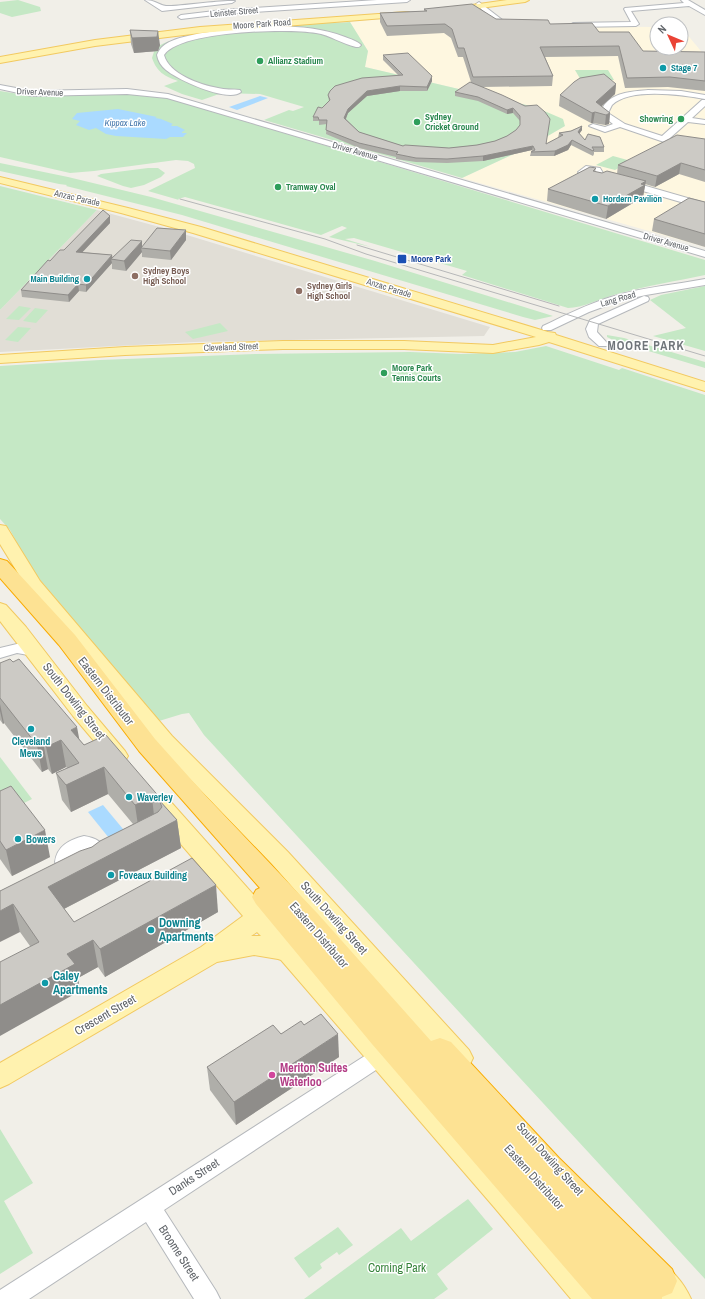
<svg xmlns="http://www.w3.org/2000/svg" width="705" height="1299" viewBox="0 0 705 1299" font-family="'Archivo Narrow',sans-serif">
  <rect width="100%" height="100%" fill="#f1efe8"/>
  <path fill="#fef7e0" d="M477,10L504,26L657,27V48H681V27L705,56V247L462,178L527,148L565,126L535,107L365,67L368,51L350,22Z"/>
  <path fill="#e1ded6" d="M97,210L167,229L490,327L484,336L194,342L0,352V310Z"/>
  <g fill="#c5e8c5">
    <path d="M18,0L40,7L41,11L12,17L0,13V2Z"/>
    <path d="M350,22L368,51L365,67L535,107L563,119L565,126L527,148L462,178L264,120L289,110L293,111L304,107L260,94L222,93L202,100L182,94L164,86L178,81C164,76 157,72 152,58C153,55 154,51 155,49C175,28 316,24 350,22Z"/>
    <path d="M575,70H608L614,80L582,82Z"/>
    <path d="M0,91L31,96L121,93L158,96L184,103L705,260V275C676,281 646,286 617,294C602,298 582,308 568,308L462,275L467,271L354,238L345,239L371,247L329,237L347,228L342,226L321,235L185,197L178,199L179,200L148,191L195,168L194,164L188,161L176,160L94,171L70,173L0,157Z"/>
    <path d="M613,156L631,161L615,170L596,165Z"/>
    <path d="M0,163L68,177L151,197L375,261L553,316L535,320L523,317L182,215L66,186L67,185L59,184L0,171Z"/>
    <path d="M148,168H158L165,173L161,177L144,185L131,188L123,186L97,176L101,174Z"/>
    <path d="M0,186L97,210L0,310Z"/>
    <path d="M705,286V351L653,336L686,328L650,300L661,295Z"/>
    <path d="M19,306L31,308L19,320L6,319Z"/>
    <path d="M35,308L48,310L36,323L23,321Z"/>
    <path d="M220,323L228,331L193,339L185,332Z"/>
    <path d="M18,327L31,328L18,342L5,340Z"/>
    <path d="M607,335L624,338L705,362V368L615,341L607,337Z"/>
    <path d="M546,346L619,370L622,368L705,395V1279L204,735L189,713L182,714L159,721L31,569L10,530L0,519V366L100,360L255,354L410,352L461,354L515,352Z"/>
    <path d="M0,757L32,799L0,815Z"/>
    <path d="M0,1129L33,1183L4,1201L33,1253L0,1274Z"/>
    <path d="M468,1199L493,1229L437,1274L448,1289L434,1299H304L401,1228L411,1241Z"/>
    <path d="M338,1227L353,1245L339,1255L337,1252L320,1264L322,1268L309,1278L294,1258Z"/>
  </g>
  <g fill="#aadaff">
    <path d="M260,96L268,98L237,110L229,107Z"/>
    <path d="M118,109L157,117L155,118L161,119L173,124L171,125L172,126H177L185,130L182,132V133H187L183,137H170L166,139L116,136L106,134L96,128L89,130L76,125L80,121L72,119L77,113Z"/>
    <path d="M103,805L128,835L113,843L88,812Z"/>
  </g>
  <g fill="none" stroke-linecap="round" stroke-linejoin="round">
    <g stroke="#b5b8bc" stroke-width="2">
      <g id="minor">
        <path d="M145,0C155,0 159,5 166,6C184,6 220,0 235,1L232,3L162,11Z"/>
        <path d="M377,0H410L407,2L223,14L181,19L178,17L181,15L223,10Z"/>
        <path d="M681,0H688L705,10V15L689,6L631,11L639,24L636,26L573,27L570,25L573,23L631,22L624,9L625,8L684,3Z"/>
        <path d="M479,2L505,22L515,23L518,25C505,35 487,14 477,5L476,4Z"/>
        <path d="M258,27C288,26 316,26 345,37C350,39 357,41 361,45C359,47 360,47 356,47C342,44 330,35 316,33C287,28 180,31 164,55C169,74 200,85 218,88C225,90 233,89 240,90L241,92C228,103 178,80 166,70C161,66 158,61 157,55C158,52 160,49 162,47C177,32 237,29 258,27Z"/>
        <path d="M0,85L32,91L127,89L168,94L705,251V257L167,98L127,94L32,96L0,89Z"/>
        <path d="M648,90L681,91L705,95V99C683,95 630,87 612,105C611,107 609,111 608,113L625,124L662,136L702,100H705V106L692,118L705,120V124L688,122L670,138L705,144V150L664,142L620,127L605,132L589,126L593,124L605,127L613,124L600,114C602,111 603,105 606,103C616,92 635,91 648,90Z"/>
        <path d="M586,166L600,168L603,173C596,180 584,179 578,172Z"/>
        <path d="M625,180L705,203V209L622,185L621,183L622,181Z"/>
        <path d="M705,279V285L646,295L619,301L589,312L551,330H543L542,328L543,326C566,315 588,304 611,297C642,287 674,285 705,279Z"/>
        <path d="M644,296L648,297L649,299L648,301L598,324L597,332L608,344L607,346H599L589,337L586,329L590,320Z"/>
        <path d="M21,643L39,648L42,651L39,654L34,656L17,653L0,658V648Z"/>
        <path d="M84,836C96,838 103,842 109,853C108,857 108,861 105,865C98,877 77,880 65,874C60,872 58,867 55,862C57,846 69,840 84,836ZM84,850L91,853L90,859L83,863L77,864L73,861L74,856Z"/>
        <path d="M381,1047L388,1050L391,1056L388,1062L164,1210L216,1291L220,1299H194L146,1222L29,1299H0V1290L374,1050Z"/>
      </g>
    </g>
    <g stroke="#f2c960" stroke-width="2">
      <g id="major">
        <path d="M507,0H529L525,2L451,12L447,10L451,8Z"/>
        <path d="M406,12H409L410,14L409,16L200,33L95,46L0,63V57L95,40L200,27Z"/>
        <path d="M0,177L128,208L201,227L548,332L555,333L556,335L705,382V391L549,342L539,345L493,353L404,349H283L125,355L0,363V355L125,347L283,341H404L493,345L536,337L193,233L121,213L0,183Z"/>
        <path d="M0,525L6,526L40,581L172,736L288,852L469,1050L473,1058L469,1066L460,1069L451,1066L272,864L158,746L27,588L0,544Z"/>
        <path d="M0,603L6,605L26,627L87,706L125,751L128,756L125,761L118,763L111,761L73,716L0,621Z"/>
        <path d="M162,799L170,801L514,1187L601,1288L605,1299H571L494,1207L281,960L278,959L254,955L217,962L9,1084L0,1088V1063L201,947L243,916L154,813L151,807L154,801ZM257,932L261,936H251Z"/>
        <path d="M655,1260C671,1267 684,1283 691,1299H656L645,1285L640,1275L645,1265Z"/>
      </g>
    </g>
    <g stroke="#f9ab00" stroke-width="2">
      <path id="highway" d="M0,559L7,561L75,635L155,739L206,796L318,914L431,1041L440,1038L451,1042L559,1158L672,1269L677,1281L672,1293L662,1297V1299H592L372,1044L256,904L252,897L256,890L260,888L139,751L59,645L0,578Z"/>
    </g>
    <use href="#minor" fill="#fff" fill-rule="evenodd"/>
    <use href="#major" fill="#fff2af" fill-rule="evenodd"/>
    <use href="#highway" fill="#fde293" fill-rule="evenodd"/>
    <g stroke="#b6b7b8" stroke-width="1">
      <path d="M180,199L325,239L366,254L705,356"/>
      <path d="M357,245L559,306"/>
    </g>
  </g>
  <g fill="#afaea9">
    <path d="M424,9L496,19L550,24L599,32L643,51L705,52V91L668,87L625,88L618,56L545,57L553,76L552,86L482,87L549,124L546,144L558,138L559,133L571,131L582,126V130L579,134L585,140L604,147V152H594V154L593,156L571,145L568,150L554,156H530L531,152L532,150L483,161L447,163L416,162L396,159V157L359,148L326,134L327,124L319,125V121H313V117L329,101L328,95L399,76L383,60V55L432,76V81L427,91H400L367,96L348,113L346,119L359,132L403,146L449,148L477,145L495,141L507,136L516,130L520,125V121L513,113L507,114L478,101L455,96V92L471,82L463,57H458L451,38L444,33L387,36L380,22V13L424,11Z"/>
    <path d="M130,30L160,45L158,51L134,53L131,44Z"/>
    <path d="M616,84L615,94L601,107L610,113L609,124L605,125L593,123H591L559,106L560,95Z"/>
    <path d="M705,139V182L679,174L655,187L645,184L643,197L606,219L547,201L548,189L596,168L595,172L602,173L617,174L618,165Z"/>
    <path d="M705,202V247L652,231L654,219Z"/>
    <path d="M110,216V223L82,252L112,255V258L142,246L186,240L171,260L142,257V252L126,271L112,269V263L86,292L79,291L69,302L22,297L21,290L50,261Z"/>
    <path d="M0,663L79,739L84,745L161,799V802L177,820L181,848L64,909L74,922L218,912L105,977L98,967L78,978L80,991L30,946L20,932L0,891L92,847L133,824L108,794L71,812L62,800L56,773L67,768L66,767L52,774L48,769L42,772L4,723L3,724L0,720Z"/>
    <path d="M0,791L50,857L12,876L0,859Z"/>
    <path d="M304,1025L339,1057L236,1125L210,1090L207,1067L281,1034Z"/>
  </g>
  <g fill="#8f8d8a">
    <path d="M158,31L160,45L158,51L134,53L132,38Z"/>
    <path d="M432,76V81L427,91V87Z"/>
    <path d="M616,84L615,94L595,112L596,102Z"/>
    <path d="M400,86V91L367,96L348,113L344,123V118L348,109L367,91Z"/>
    <path d="M513,108V113L507,114V110Z"/>
    <path d="M595,112L593,123H591L592,113Z"/>
    <path d="M610,113L609,124L605,125L606,115Z"/>
    <path d="M582,126V130L577,137L578,132Z"/>
    <path d="M572,140L571,145L568,150L554,156L555,151Z"/>
    <path d="M533,146L532,150L483,161V156Z"/>
    <path d="M681,163L679,174L655,187L657,176Z"/>
    <path d="M646,181L643,197L606,219L608,206L641,184Z"/>
    <path d="M110,216V223L77,258L76,252Z"/>
    <path d="M186,230V240L171,260L170,251Z"/>
    <path d="M142,241V248H141L142,252L126,271L124,261Z"/>
    <path d="M112,255L113,260L111,259L112,263L86,292V285Z"/>
    <path d="M78,284L79,291L69,302L68,295Z"/>
    <path d="M0,704L4,723L3,724L0,711Z"/>
    <path d="M77,727L82,754L71,730Z"/>
    <path d="M61,740L66,767L52,774L46,747Z"/>
    <path d="M43,742L48,769L42,772L37,745Z"/>
    <path d="M104,767L108,794L71,812L66,785Z"/>
    <path d="M152,797L155,825L139,832L135,805Z"/>
    <path d="M177,820L181,848L54,914L48,887Z"/>
    <path d="M45,830L50,857L12,876L6,850Z"/>
    <path d="M216,885L218,912L105,977L100,949Z"/>
    <path d="M13,904L20,932L0,942V911Z"/>
    <path d="M93,940L98,967L78,978L80,991L0,1036V1005L67,954Z"/>
    <path d="M338,1034L339,1057L236,1125L234,1102Z"/>
  </g>
  <g fill="#cccac5" stroke="#8f8d8a">
    <path d="M472,4L496,19L548,20L550,24L592,23L599,32H629L643,51L705,52V81L670,77L627,78L619,46L540,47L553,76L473,77L464,48H458L452,29L445,24L387,26L380,13L427,11L424,9Z"/>
    <path d="M130,30L158,31L157,37L132,38Z"/>
    <path d="M408,53L432,76L427,87L400,86L367,91L348,109L344,118L359,132L403,146L405,145L449,148L477,145L495,141L507,136L516,130L520,125V116L513,108L507,110L478,97L455,92L470,82L502,95L525,106L537,105L545,112L550,119L546,144L563,135L559,133L571,131L582,126L578,132L585,140L588,134L600,137L604,147H592L594,150L593,151L572,140L568,145L555,151L531,152L535,150L533,146L483,156L447,159L416,158L396,154L398,152L359,143L326,130L327,120H319L318,117H313L318,107L322,108L330,100L328,95L330,91L335,86L345,83L362,78L403,75L383,55Z"/>
    <path d="M604,74L616,84L596,102L610,113L606,115L595,112L592,113L560,95L574,82L580,78Z"/>
    <path d="M677,135L705,139V170L681,163L657,176L618,165Z"/>
    <path d="M590,167L596,168L593,171L602,173L607,171L646,181L641,184L645,185L608,206L548,189Z"/>
    <path d="M689,198L705,202V234L654,219Z"/>
    <path d="M103,210L110,216L76,252L112,255L86,285L78,284L68,295L21,290L48,260L50,261L60,250H64Z"/>
    <path d="M157,228L186,230L170,251L141,248Z"/>
    <path d="M131,240L142,241L124,261L111,259Z"/>
    <path d="M10,659L13,662L19,659L77,727L71,730L84,745L106,735L161,799L159,800L177,820L48,887L74,922L192,858L216,885L100,949L93,940L67,954L75,964L0,1005V962L39,942L13,904L0,911V891L80,851L92,847L100,841L158,812L162,807L159,800L152,797L135,805L104,767L66,785L56,773L79,763L61,740L46,747L43,742L37,745L0,698V663Z"/>
    <path d="M11,786L45,830L6,850L0,841V791Z"/>
    <path d="M321,1014L338,1034L234,1102L207,1067L273,1025L281,1034L301,1021L304,1025Z"/>
  </g>
  <g fill="#2e9e5b" stroke="#fff" stroke-width="1.5">
    <circle cx="260" cy="61" r="4"/>
    <circle cx="681" cy="119" r="4"/>
    <circle cx="417" cy="122" r="4"/>
    <circle cx="278" cy="187" r="4"/>
    <circle cx="384" cy="373" r="4"/>
  </g>
  <g fill="#0f9aa8" stroke="#fff" stroke-width="1.5">
    <circle cx="663" cy="68" r="4"/>
    <circle cx="595" cy="199" r="4"/>
    <circle cx="87" cy="279" r="4"/>
    <circle cx="31" cy="729" r="4"/>
    <circle cx="129" cy="797" r="4"/>
    <circle cx="18" cy="839" r="4"/>
    <circle cx="111" cy="875" r="4"/>
    <circle cx="151" cy="930" r="4"/>
    <circle cx="45" cy="983" r="4"/>
  </g>
  <rect fill="#1a4fb4" stroke="#fff" stroke-width="1.5" x="397" y="254" width="10" height="10" rx="2"/>
  <g fill="#8d6e63" stroke="#fff" stroke-width="1.5">
    <circle cx="135" cy="276" r="4"/>
    <circle cx="299" cy="291" r="4"/>
  </g>
  <circle fill="#d1479c" stroke="#fff" stroke-width="1.5" cx="272" cy="1075" r="4"/>
  <g text-anchor="middle" dominant-baseline="central" stroke-width="3" stroke-linejoin="round" paint-order="stroke">
    <g font-size="9" fill="#5f6368" stroke="#fff">
      <text transform="translate(234 12) rotate(-5)">Leinster Street</text>
      <text transform="translate(262 24) rotate(-4)">Moore Park Road</text>
      <text transform="translate(40 92) rotate(2)">Driver Avenue</text>
      <text transform="translate(355 151) rotate(16)">Driver Avenue</text>
      <text transform="translate(77 198) rotate(13)">Anzac Parade</text>
      <text transform="translate(666 242) rotate(16)">Driver Avenue</text>
      <text transform="translate(389 288) rotate(17)">Anzac Parade</text>
      <text transform="translate(618 299) rotate(-16)">Lang Road</text>
      <text transform="translate(231 347) rotate(-2)">Cleveland Street</text>
    </g>
    <g font-size="9" font-weight="bold" fill="#27864d" stroke="#fff" text-anchor="start">
      <text x="268" y="61">Allianz Stadium</text>
      <text x="425" y="117">Sydney<tspan x="425" dy="10">Cricket Ground</tspan></text>
      <text x="673" y="119" text-anchor="end">Showring</text>
      <text x="286" y="187">Tramway Oval</text>
      <text x="392" y="368">Moore Park<tspan x="392" dy="10">Tennis Courts</tspan></text>
    </g>
    <g font-size="9" font-weight="bold" fill="#0d838f" stroke="#fff" text-anchor="start">
      <text x="671" y="68">Stage 7</text>
      <text x="603" y="199">Hordern Pavilion</text>
      <text x="79" y="279" text-anchor="end">Main Building</text>
    </g>
    <g font-size="9" font-style="italic" fill="#4174aa" stroke="#fff">
      <text x="125" y="123">Kippax Lake</text>
    </g>
    <g font-size="9" font-weight="bold" fill="#164399" stroke="#fff" text-anchor="start">
      <text x="411" y="259">Moore Park</text>
    </g>
    <g font-size="9" font-weight="bold" fill="#785e54" stroke="#fff" text-anchor="start">
      <text x="143" y="271">Sydney Boys<tspan x="143" dy="10">High School</tspan></text>
      <text x="307" y="286">Sydney Girls<tspan x="307" dy="10">High School</tspan></text>
    </g>
    <g font-size="10" font-weight="bold" fill="#0d838f" stroke="#fff" text-anchor="start">
      <text x="31" y="741" text-anchor="middle">Cleveland<tspan x="31" dy="12">Mews</tspan></text>
      <text x="137" y="797">Waverley</text>
      <text x="26" y="839">Bowers</text>
      <text x="119" y="875">Foveaux Building</text>
    </g>
    <g font-size="12" font-weight="bold" letter-spacing="1" fill="#70757a" stroke="#fff">
      <text x="646" y="346">MOORE PARK</text>
    </g>
    <g font-size="12" fill="#5f6368" stroke="#fff">
      <text transform="translate(106 691) rotate(52)">Eastern Distributor</text>
      <text transform="translate(74 701) rotate(52)">South Dowling Street</text>
      <text transform="translate(334 918) rotate(48)">South Dowling Street</text>
      <text transform="translate(319 935) rotate(49)">Eastern Distributor</text>
      <text transform="translate(105 1015) rotate(-30)">Crescent Street</text>
      <text transform="translate(550 1159) rotate(48)">South Dowling Street</text>
      <text transform="translate(194 1177) rotate(-33)">Danks Street</text>
      <text transform="translate(534 1177) rotate(48)">Eastern Distributor</text>
      <text transform="translate(179 1253) rotate(57)">Broome Street</text>
    </g>
    <g font-size="12" font-weight="bold" fill="#0d838f" stroke="#fff" text-anchor="start">
      <text x="159" y="923">Downing<tspan x="159" dy="14">Apartments</tspan></text>
      <text x="53" y="976">Caley<tspan x="53" dy="14">Apartments</tspan></text>
    </g>
    <g font-size="12" font-weight="bold" fill="#b23c85" stroke="#fff" text-anchor="start">
      <text x="280" y="1068">Meriton Suites<tspan x="280" dy="14">Waterloo</tspan></text>
    </g>
    <g font-size="12" fill="#348238" stroke="#fff">
      <text x="397" y="1268">Corning Park</text>
    </g>
  </g>
  <g transform="translate(669 36) rotate(314)"><circle r="19" fill="#ffffff" stroke="#bfc1c3"/>
  <path d="M0-3L7 15L0 10L-7 15Z" fill="#ea4335"/>
  <text y="-6" font-size="11" font-weight="bold" text-anchor="middle" fill="#5f6368">N</text>
  </g>
</svg>
